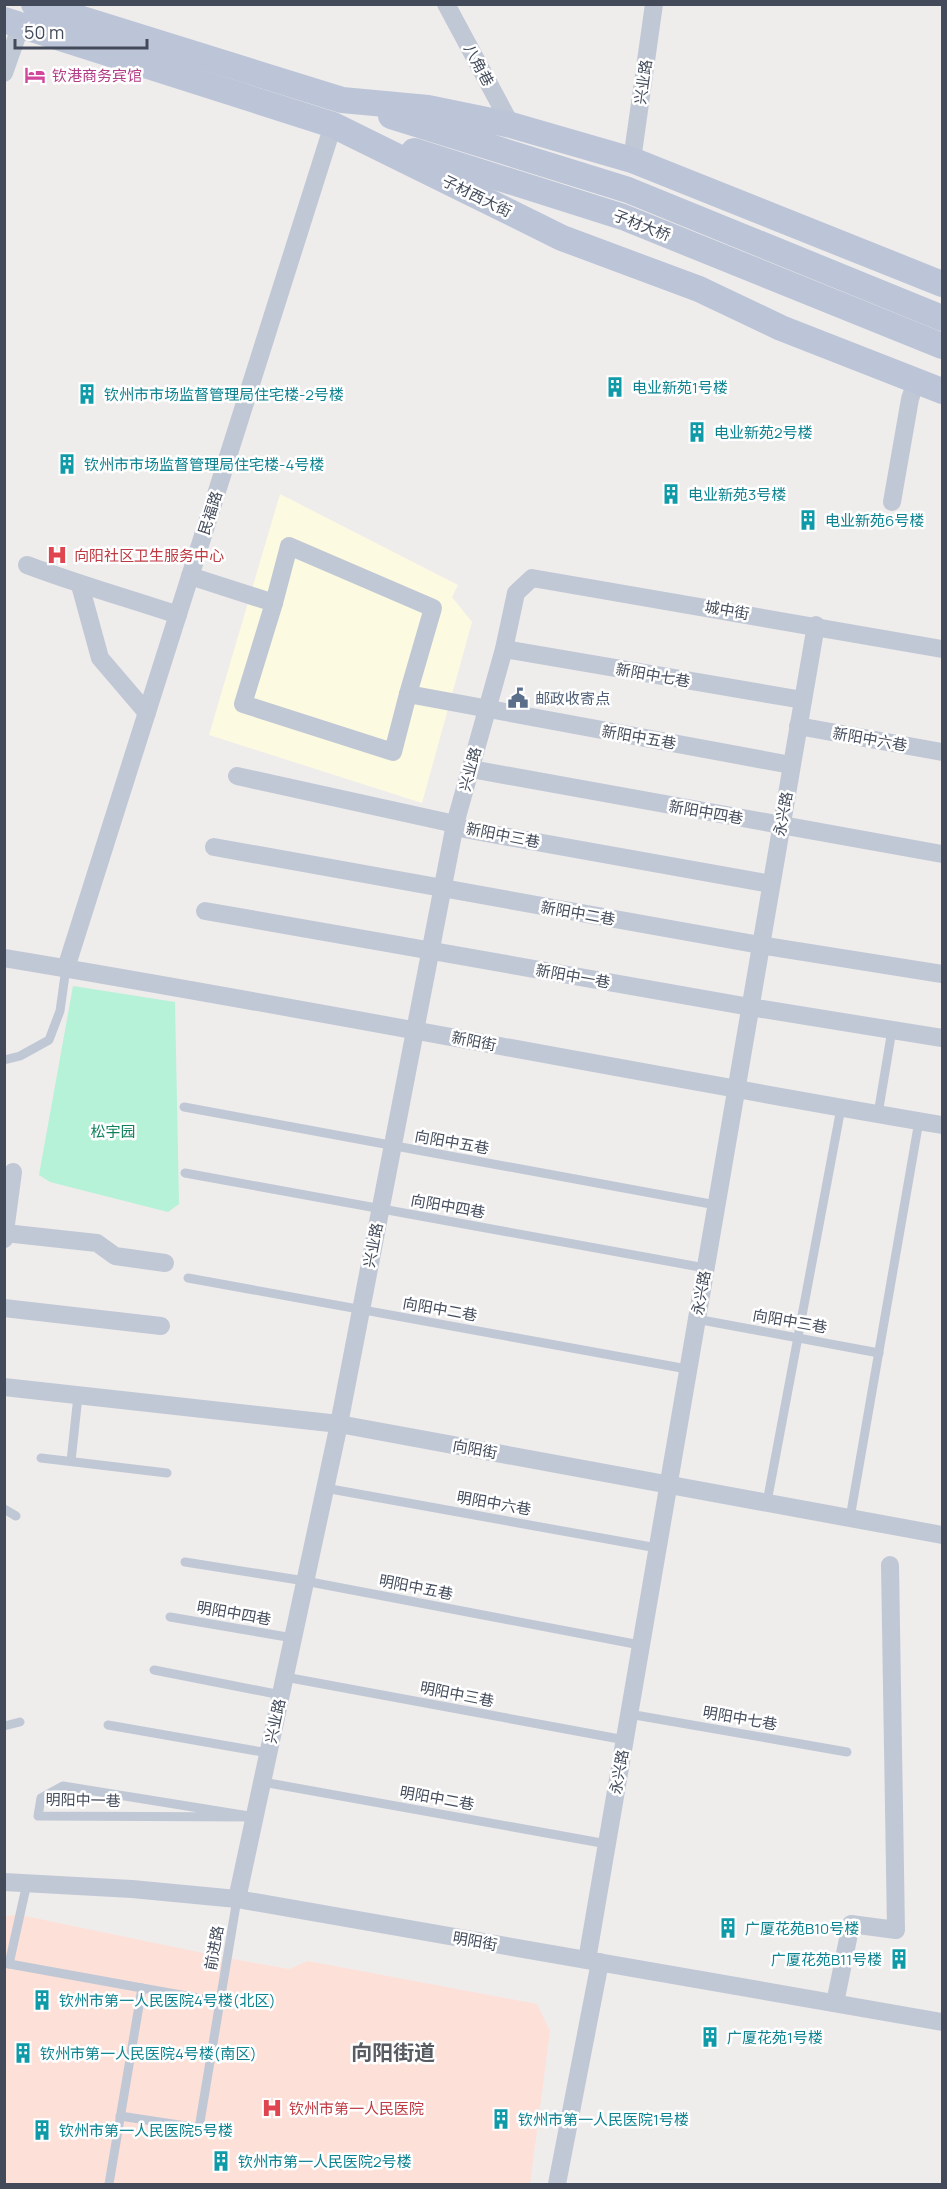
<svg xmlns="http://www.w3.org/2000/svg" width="947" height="2189" viewBox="0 0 947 2189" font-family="Manrope,'Noto Sans SC',sans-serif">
  <rect width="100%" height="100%" fill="#efecec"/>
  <path fill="#fdfae2" d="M280,494L458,585L452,597L472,622L422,803L209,735Z"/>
  <path fill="#fde1d8" d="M20,1915L227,1958L289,1969L308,1961L537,2004L550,2031L530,2184H5L4,1916Z"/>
  <path fill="#b5f2d7" d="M73,986L175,1002L179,1204L168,1212L50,1182L39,1175Z"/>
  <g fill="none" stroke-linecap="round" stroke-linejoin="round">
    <g stroke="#c1c8d5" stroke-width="9">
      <path d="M4,1060L20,1056L49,1040L60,1011L66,968"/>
      <path d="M184,1107L716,1205"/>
      <path d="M878,1114L892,1030"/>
      <path d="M185,1173L705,1268"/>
      <path d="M188,1278L687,1369"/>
      <path d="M696,1319L879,1353"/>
      <path d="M41,1458L167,1473"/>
      <path d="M71,1461L78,1396"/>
      <path d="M325,1488L657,1548"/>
      <path d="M767,1502L841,1108"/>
      <path d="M4,1509L16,1516"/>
      <path d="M850,1518L919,1121"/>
      <path d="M185,1562L305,1581L640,1645"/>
      <path d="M170,1617L293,1638"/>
      <path d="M154,1670L281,1695"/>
      <path d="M285,1677L625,1740"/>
      <path d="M629,1714L847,1752"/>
      <path d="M108,1725L268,1753"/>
      <path d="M4,1726L20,1722"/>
      <path d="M263,1782L607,1844"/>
      <path d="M63,1786L255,1817L38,1816L41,1798Z"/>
      <path d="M4,1963L142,1988"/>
      <path d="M9,1964L27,1883"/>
      <path d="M120,2116L199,2128L237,1899"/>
      <path d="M109,2184L142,1988L220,2002"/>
    </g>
    <g stroke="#c1c8d5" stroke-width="18">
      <path d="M446,4L511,125"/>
      <path d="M4,73L21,25"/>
      <path d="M632,160L654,4"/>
      <path d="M892,502L910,399L916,381"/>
      <path d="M27,565C77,584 127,598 178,615"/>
      <path d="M190,576L274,603L243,704L393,752L408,694L791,765"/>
      <path d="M80,585L100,658L147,713"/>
      <path d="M274,603L289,546L433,608L408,694"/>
      <path d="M504,649L803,700"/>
      <path d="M798,726L942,752"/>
      <path d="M471,769L942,854"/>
      <path d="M237,776L455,824L464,829L771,884"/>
      <path d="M214,847L760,945L942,974"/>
      <path d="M205,911L750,1007L942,1038"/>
      <path d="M4,958C318,1010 629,1072 942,1125"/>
      <path d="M66,968L333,125"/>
      <path d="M5,1233L97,1243L115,1256L165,1263"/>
      <path d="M4,1239L13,1172"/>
      <path d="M4,1308L161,1326"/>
      <path d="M4,1387L339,1424L942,1535"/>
      <path d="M4,1882L132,1889L237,1899L942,2022"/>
      <path d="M237,1899L339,1424L455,824L504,649L516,593L532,578L942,649"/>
      <path d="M587,1960L816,625"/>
      <path d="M835,2003L851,1924L896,1930L890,1565"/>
      <path d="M557,2184L600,1962"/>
    </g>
    <g stroke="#bcc5d7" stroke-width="26">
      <path d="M34,4L342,100L428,108L511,125L632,160L942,284"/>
      <path d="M4,20L333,125L562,238L699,289L781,328L942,391"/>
      <path d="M391,116L628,190L942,318"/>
      <path d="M414,151L623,217L942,346"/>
    </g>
  </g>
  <defs>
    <g id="hotel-bare" transform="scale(1.62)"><path d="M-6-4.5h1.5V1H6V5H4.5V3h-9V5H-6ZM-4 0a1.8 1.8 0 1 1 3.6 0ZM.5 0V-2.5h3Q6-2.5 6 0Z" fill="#d1479c" stroke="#fff" stroke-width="2.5" paint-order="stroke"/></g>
    <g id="building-bare" transform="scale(1.62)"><path d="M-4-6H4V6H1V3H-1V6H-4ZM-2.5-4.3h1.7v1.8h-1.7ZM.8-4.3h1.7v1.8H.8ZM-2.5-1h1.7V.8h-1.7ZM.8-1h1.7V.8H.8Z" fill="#0f9aa8" stroke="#fff" stroke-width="2.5" paint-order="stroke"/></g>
    <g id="hospital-bare" transform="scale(1.62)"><path d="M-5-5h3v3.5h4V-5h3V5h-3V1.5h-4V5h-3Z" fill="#e0444e" stroke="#fff" stroke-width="2.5" paint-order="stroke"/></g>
    <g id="civic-bare" transform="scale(1.62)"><path d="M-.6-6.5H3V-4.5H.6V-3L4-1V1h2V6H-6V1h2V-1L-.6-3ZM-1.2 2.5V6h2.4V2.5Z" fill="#5c6f8a" stroke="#fff" stroke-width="2.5" paint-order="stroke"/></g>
  </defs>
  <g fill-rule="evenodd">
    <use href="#hotel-bare" x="35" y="75"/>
    <use href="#building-bare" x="615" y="387"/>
    <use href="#building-bare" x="87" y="394"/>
    <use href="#building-bare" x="697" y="432"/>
    <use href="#building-bare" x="67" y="464"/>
    <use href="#building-bare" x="671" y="494"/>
    <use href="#building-bare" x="808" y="520"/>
    <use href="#hospital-bare" x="57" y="555"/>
    <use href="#civic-bare" x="518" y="698"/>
    <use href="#building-bare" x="728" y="1928"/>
    <use href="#building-bare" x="899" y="1959"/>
    <use href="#building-bare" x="42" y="2000"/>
    <use href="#building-bare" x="710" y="2037"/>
    <use href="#building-bare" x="23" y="2053"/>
    <use href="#hospital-bare" x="272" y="2108"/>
    <use href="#building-bare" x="501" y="2119"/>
    <use href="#building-bare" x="42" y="2130"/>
    <use href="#building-bare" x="221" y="2161"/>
  </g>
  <g text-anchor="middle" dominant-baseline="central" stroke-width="5" stroke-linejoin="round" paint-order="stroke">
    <g font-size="15" fill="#434b5b" stroke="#fff">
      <text transform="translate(479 65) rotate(62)">八角巷</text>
      <text transform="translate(643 82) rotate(-82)">兴业路</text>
      <text transform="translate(477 196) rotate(26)">子材西大街</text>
      <text transform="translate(642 225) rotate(21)">子材大桥</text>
      <text transform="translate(210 513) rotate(-72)">民福路</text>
      <text transform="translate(727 610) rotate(10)">城中街</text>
      <text transform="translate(653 675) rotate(10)">新阳中七巷</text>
      <text transform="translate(639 737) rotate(10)">新阳中五巷</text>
      <text transform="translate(870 739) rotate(10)">新阳中六巷</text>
      <text transform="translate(470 769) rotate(-75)">兴业路</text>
      <text transform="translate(706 812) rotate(10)">新阳中四巷</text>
      <text transform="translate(783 814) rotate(-80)">永兴路</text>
      <text transform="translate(503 835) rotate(11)">新阳中三巷</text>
      <text transform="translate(578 913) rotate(10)">新阳中二巷</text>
      <text transform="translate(573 976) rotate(10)">新阳中一巷</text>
      <text transform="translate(474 1041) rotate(11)">新阳街</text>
      <text transform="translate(452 1142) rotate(10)">向阳中五巷</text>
      <text transform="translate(448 1206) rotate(10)">向阳中四巷</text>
      <text transform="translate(373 1245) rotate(-79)">兴业路</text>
      <text transform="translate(701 1293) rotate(-80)">永兴路</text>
      <text transform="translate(440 1309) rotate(10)">向阳中二巷</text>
      <text transform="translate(790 1321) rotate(10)">向阳中三巷</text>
      <text transform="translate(475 1449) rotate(10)">向阳街</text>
      <text transform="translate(494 1503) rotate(10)">明阳中六巷</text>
      <text transform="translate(416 1587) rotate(11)">明阳中五巷</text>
      <text transform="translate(234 1613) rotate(10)">明阳中四巷</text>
      <text transform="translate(457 1694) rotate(11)">明阳中三巷</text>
      <text transform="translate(740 1718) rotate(10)">明阳中七巷</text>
      <text transform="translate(275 1721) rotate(-78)">兴业路</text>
      <text transform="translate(619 1772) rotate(-80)">永兴路</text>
      <text transform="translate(437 1798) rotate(10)">明阳中二巷</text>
      <text transform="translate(83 1800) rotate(1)">明阳中一巷</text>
      <text transform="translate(475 1941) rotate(10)">明阳街</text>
      <text transform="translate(214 1948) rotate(-80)">前进路</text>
    </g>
    <g font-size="15" fill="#b23c85" stroke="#fff" text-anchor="start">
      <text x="52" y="75">钦港商务宾馆</text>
    </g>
    <g font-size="15" fill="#0d838f" stroke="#fff" text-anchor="start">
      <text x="632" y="387">电业新苑1号楼</text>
      <text x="104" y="394">钦州市市场监督管理局住宅楼-2号楼</text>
      <text x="714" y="432">电业新苑2号楼</text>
      <text x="84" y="464">钦州市市场监督管理局住宅楼-4号楼</text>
      <text x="688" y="494">电业新苑3号楼</text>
      <text x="825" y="520">电业新苑6号楼</text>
      <text x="745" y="1928">广厦花苑B10号楼</text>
      <text x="882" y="1959" text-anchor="end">广厦花苑B11号楼</text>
      <text x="59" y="2000">钦州市第一人民医院4号楼(北区)</text>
      <text x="727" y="2037">广厦花苑1号楼</text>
      <text x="40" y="2053">钦州市第一人民医院4号楼(南区)</text>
      <text x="518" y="2119">钦州市第一人民医院1号楼</text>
      <text x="59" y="2130">钦州市第一人民医院5号楼</text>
      <text x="238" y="2161">钦州市第一人民医院2号楼</text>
    </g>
    <g font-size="15" fill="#be3a42" stroke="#fff" text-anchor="start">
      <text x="74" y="555">向阳社区卫生服务中心</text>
      <text x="289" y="2108">钦州市第一人民医院</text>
    </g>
    <g font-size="15" fill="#4e5e75" stroke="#fff" text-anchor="start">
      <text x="535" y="698">邮政收寄点</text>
    </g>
    <g font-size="15" fill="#0f815b" stroke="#fff">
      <text x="113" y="1131">松宇园</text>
    </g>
    <g font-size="21" font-weight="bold" fill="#585b62" stroke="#fff">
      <text x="393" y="2052">向阳街道</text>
    </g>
  </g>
  <rect width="947" height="2189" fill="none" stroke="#434b5b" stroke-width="12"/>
  <path d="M15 39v9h132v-9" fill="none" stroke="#434b5b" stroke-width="3"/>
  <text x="24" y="39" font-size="18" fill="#434b5b" stroke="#ffffff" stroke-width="4.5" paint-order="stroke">50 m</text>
</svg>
